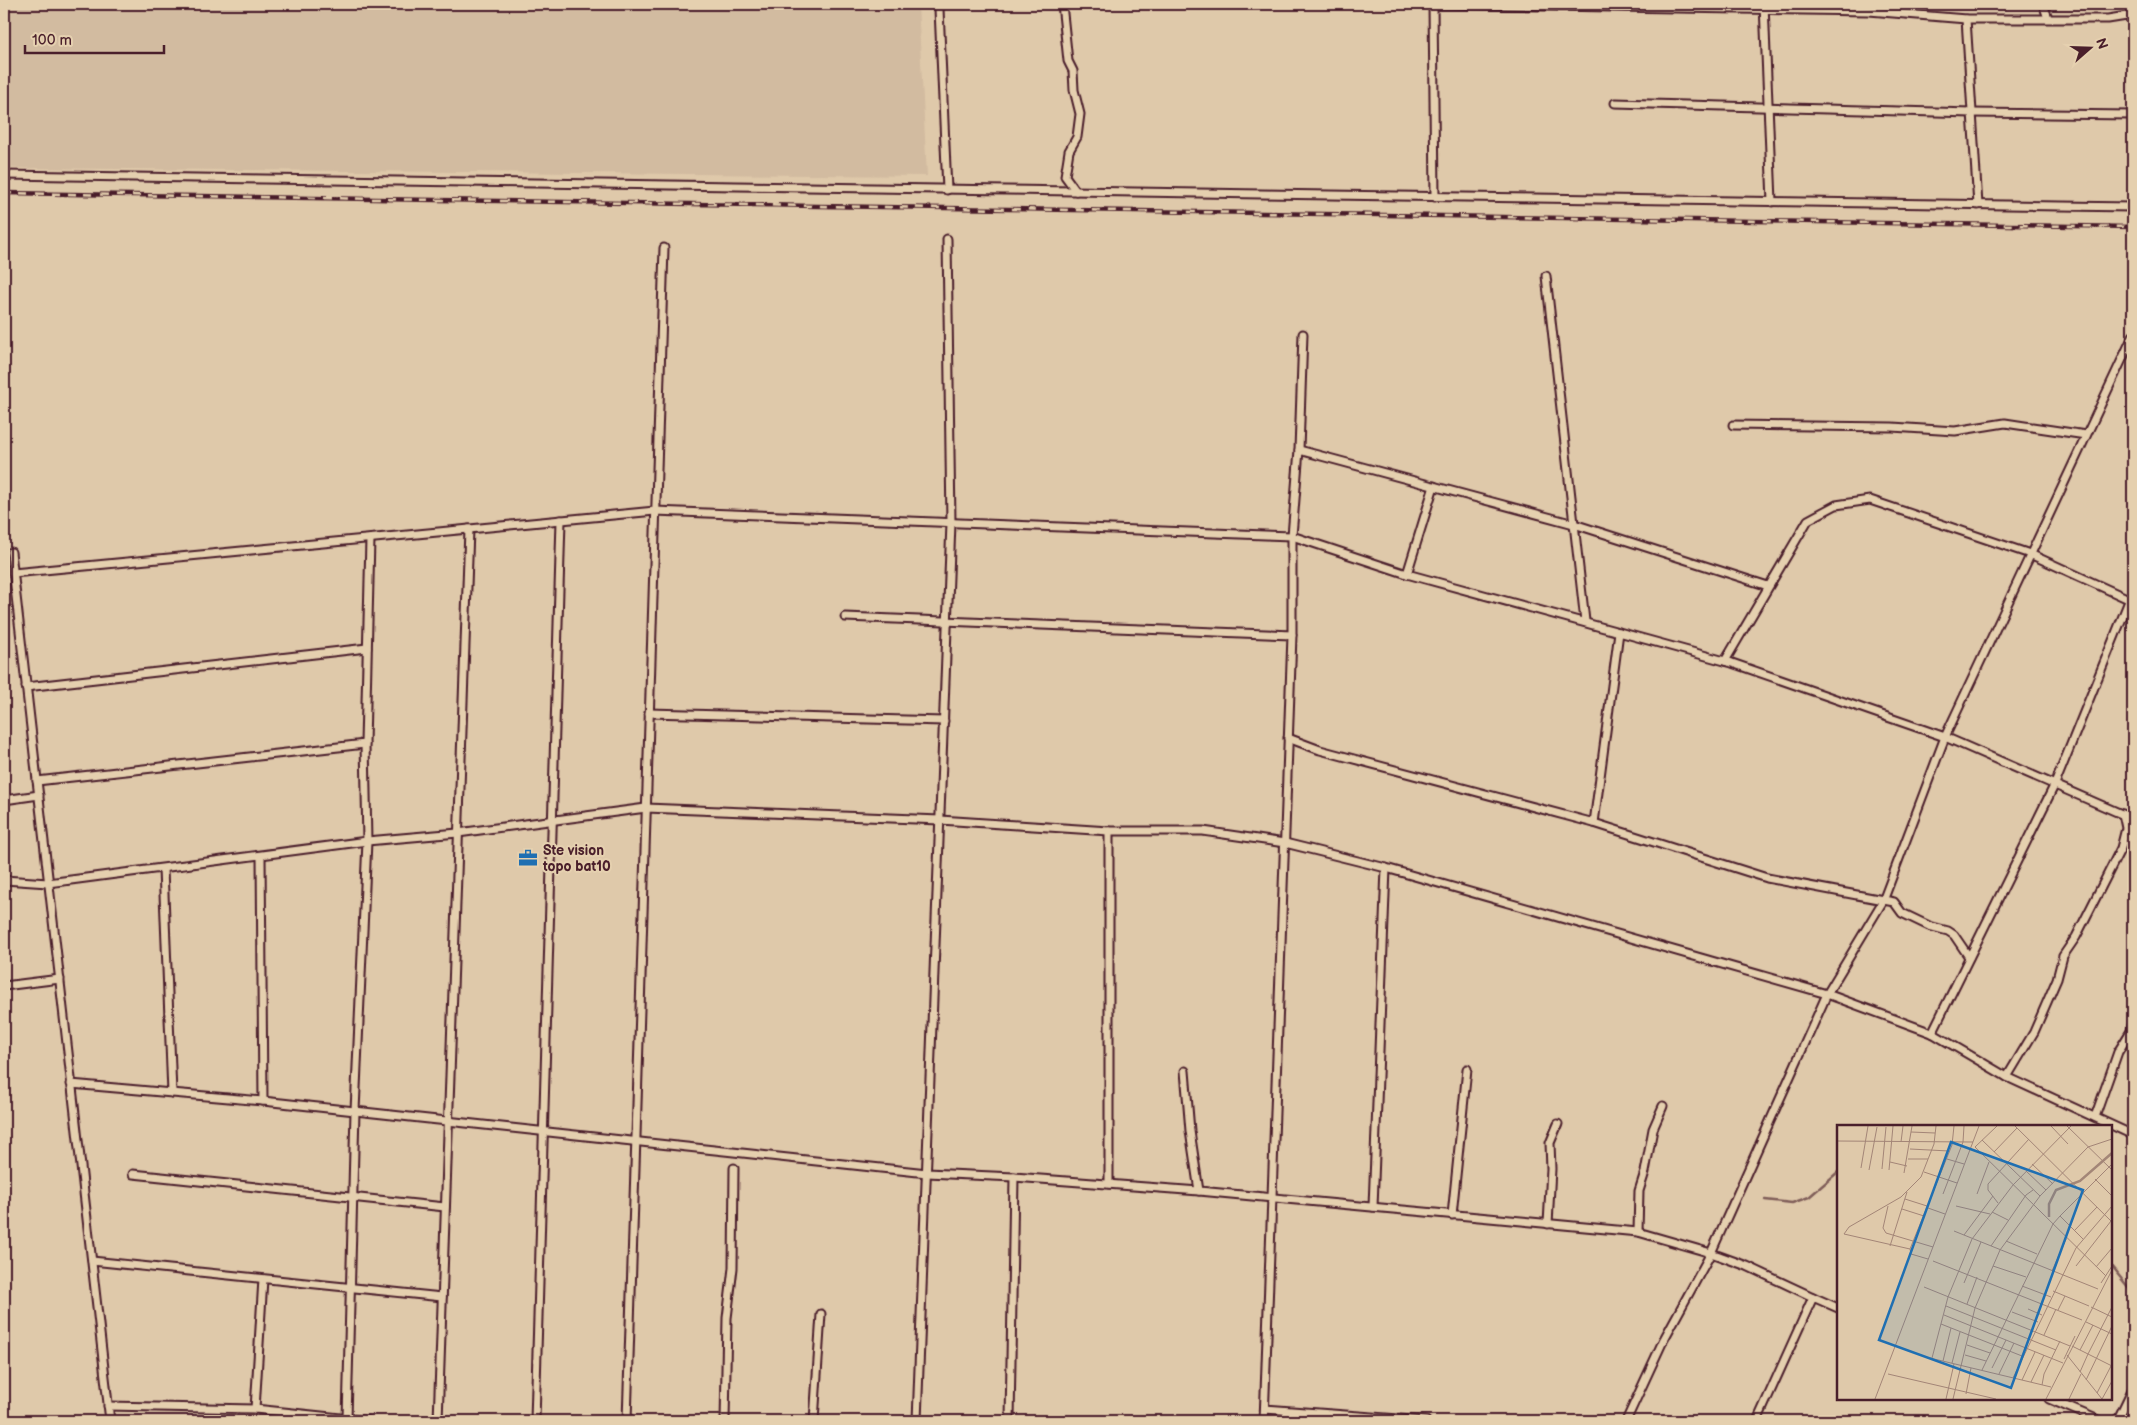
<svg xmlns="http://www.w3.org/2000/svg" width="2137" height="1425" viewBox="0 0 2137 1425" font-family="'Balsamiq Sans',sans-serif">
  <rect width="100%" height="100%" fill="#dfc9aa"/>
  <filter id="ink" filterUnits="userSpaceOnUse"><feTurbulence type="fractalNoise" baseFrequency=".02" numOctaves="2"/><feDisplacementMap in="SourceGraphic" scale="10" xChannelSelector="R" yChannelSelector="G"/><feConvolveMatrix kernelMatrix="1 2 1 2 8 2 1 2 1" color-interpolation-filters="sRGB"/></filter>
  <g filter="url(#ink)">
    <path fill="#d2bba0" d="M4,4H918L927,176L4,168Z"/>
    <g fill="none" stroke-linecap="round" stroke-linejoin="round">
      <g stroke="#7f5d59" stroke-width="2.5">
        <path d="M1765,1200L1792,1203L1809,1197L1838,1172"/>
        <path d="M2111,1266L2133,1293"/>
      </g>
      <g stroke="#4a1f2b" stroke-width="11">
        <g id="street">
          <path d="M942,4L939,9L947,190"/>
          <path d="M1062,4L1068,61L1073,71L1074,90L1080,114L1077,137L1069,151L1065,176L1076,191"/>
          <path d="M1432,4L1869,11L1966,19H2108L2133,15"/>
          <path d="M1433,4L1435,197"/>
          <path d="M1764,4L1772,202"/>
          <path d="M2043,4L2048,18"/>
          <path d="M1966,19L1978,205"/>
          <path d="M1615,103L1972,113L2133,115"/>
          <path d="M4,175L2133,207"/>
          <path d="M1546,276L1585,621"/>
          <path d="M1733,425L1892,427L1955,431L2005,423L2086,435"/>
          <path d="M1299,450L1574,524L1768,586"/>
          <path d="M11,552L110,1421"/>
          <path d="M13,573L655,511L1292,536L1407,574L1732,663L1945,737L2133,819"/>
          <path d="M1407,574L1434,486"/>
          <path d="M845,617L1292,635"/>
          <path d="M1725,661L1808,520L1836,505L1870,500L2030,554L2133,601"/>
          <path d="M26,687L367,648"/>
          <path d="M649,713L944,721"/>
          <path d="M1288,738L1320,750L1594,823L1767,878L1894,902L1902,913L1929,926L1948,931L1954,935L1969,957"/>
          <path d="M37,781L365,744"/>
          <path d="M4,800L39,795"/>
          <path d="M1594,823L1619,632"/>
          <path d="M261,856L263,1101"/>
          <path d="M163,869L172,1093"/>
          <path d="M4,880L48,883L367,841L458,833L646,808L940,820L1109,831H1203L1285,843L1386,868L1827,994L1932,1033L2007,1077L2133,1135"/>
          <path d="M4,986L60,979"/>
          <path d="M1932,1033L2055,784L2133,591"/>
          <path d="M1185,1071L1190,1131L1199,1191"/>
          <path d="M2007,1077L2034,1032L2057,979L2063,956L2076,937L2121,848L2126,828L2123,814"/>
          <path d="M71,1084L263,1101L927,1173L1014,1177L1199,1191L1638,1232L1711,1253L1747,1266L1813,1297L1757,1421"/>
          <path d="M2095,1117L2118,1052L2131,1031L2133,1021"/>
          <path d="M133,1174L445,1207"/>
          <path d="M1109,1184V831"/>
          <path d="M1373,1207L1386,868"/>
          <path d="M1452,1215L1467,1069"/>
          <path d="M1548,1224L1551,1169L1550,1143L1558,1124"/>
          <path d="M1638,1232L1639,1191L1645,1172L1653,1129L1663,1106"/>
          <path d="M92,1261L442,1297"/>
          <path d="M1813,1297L1838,1308"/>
          <path d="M2049,1399L2101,1421"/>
          <path d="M108,1406L255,1409L369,1421"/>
          <path d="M255,1409L263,1279"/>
          <path d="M1265,1409L1426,1421"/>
          <path d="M347,1419L355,1111L367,841L365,744L370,539"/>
          <path d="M438,1421L469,529"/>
          <path d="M535,1421L561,520"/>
          <path d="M627,1421L664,248"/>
          <path d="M725,1421L727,1318L733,1268L734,1168"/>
          <path d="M814,1421L821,1314"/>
          <path d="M917,1421L951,523L947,239"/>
          <path d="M1010,1421L1014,1177"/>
          <path d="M1264,1421L1292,635V536L1299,450L1303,334"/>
          <path d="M1626,1421L1663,1341L1711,1253L1827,994L1883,901L1945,737L2133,336"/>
          <path d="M2117,1421L2133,1388"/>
        </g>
      </g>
      <use href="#street" stroke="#e5d0af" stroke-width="7"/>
      <g stroke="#4a1f2b" stroke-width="4.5">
        <path id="rail" d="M4,193L2133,227"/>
      </g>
      <use href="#rail" stroke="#e5d0af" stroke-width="2.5" stroke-dasharray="8" stroke-linecap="butt"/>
    </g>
  </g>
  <defs>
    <g id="office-bare" transform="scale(1.5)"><path d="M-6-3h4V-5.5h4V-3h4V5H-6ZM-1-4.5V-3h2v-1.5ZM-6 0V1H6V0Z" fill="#1f6fb2" stroke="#e5d0af" stroke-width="2.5" paint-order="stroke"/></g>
  </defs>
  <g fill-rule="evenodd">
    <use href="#office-bare" x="528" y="858"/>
  </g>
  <g text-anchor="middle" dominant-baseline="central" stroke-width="4" stroke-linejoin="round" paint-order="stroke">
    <g font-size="14" font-weight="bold" fill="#4a1f2b" stroke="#e5d0af" text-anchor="start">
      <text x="543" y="850">Ste vision<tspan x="543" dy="16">topo bat10</tspan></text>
    </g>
  </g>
  <g transform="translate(1837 1125)">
    <rect width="275" height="275" fill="#dfc9aa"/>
    <path fill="none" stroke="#a38677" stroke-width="2.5" d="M212,92V79L219,65L243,56L275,28"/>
    <path fill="none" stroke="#a38577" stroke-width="1" d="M160,1L138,22L269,151M178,1L275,97M214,1L231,19M230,1L275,45M74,7L98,8M145,15L203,71M0,16L136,17M64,17L66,1M73,24L112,26M157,27L180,3M71,34H91M110,34L127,39M53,37L70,41M195,39L216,59M24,43L31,1M45,44L49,2M32,45L40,2M52,45L56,1M189,46L209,65M87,47L120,58M67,48L75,1M258,54L275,71M106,69L126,17L127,1M140,69L152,37M68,74L90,81M161,78L151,65V59L192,14M51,81L46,103L49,108L96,122M119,81L153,89M91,83L108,89M65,84L87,91M155,87L171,95M223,91L275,39M238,105L260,82M117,106L261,164M127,110L156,71M169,116L200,129M53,121L70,67M154,121L189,70L196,65M73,124L7,109L12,102L64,72L84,52L97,19L99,1M73,124L115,20L117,1M73,124L74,129L91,134M96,136L245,195M156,141L189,152M239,141L274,96M259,142L275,123M215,146L229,114M127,158L144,117M264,158L275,141M185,161L214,172M87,162L233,221M216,166L252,181M130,179L140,152M109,181L219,225M254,182L275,192M191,184L205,190M221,185L228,171M175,187L201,197M107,190L226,238M249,197L275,209M104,199L185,231M207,210L219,184M130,220L153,228M235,221L275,241M243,225L256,200M251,229L275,182M128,230L149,236M230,230L265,274M93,233L214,262M95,233L111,172L135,114L176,60L234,1M227,234L238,211M106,236L114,203M115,238L123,207M155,243L169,215M145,245L216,99L223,91L246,114M243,247L251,229M51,249L159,274M162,249L177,218M176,253L239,123L275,81M185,255L198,227M249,255L275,201M194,257L207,230M205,260L207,249L223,216M260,268L274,241M129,269L134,243M38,274L142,1M109,274L117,239M116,274L138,183L163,125L203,71L251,22L275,14M209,274L275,145M232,274L244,249M265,274L275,256"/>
    <path fill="#1f6fb2" fill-opacity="0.15" stroke="#1f6fb2" stroke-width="2.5" d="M114,17L246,65L174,263L42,215Z"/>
    <rect width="275" height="275" fill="none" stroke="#4a1f2b" stroke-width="2.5"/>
  </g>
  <rect width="2137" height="1425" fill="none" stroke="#e5d0af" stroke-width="20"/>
  <rect x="10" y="10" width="2117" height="1405" fill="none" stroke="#4a1f2b" stroke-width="2" filter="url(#ink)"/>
  <g transform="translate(2090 48) rotate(70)" stroke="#e5d0af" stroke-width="4" paint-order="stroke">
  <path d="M0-4L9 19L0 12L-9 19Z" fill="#4a1f2b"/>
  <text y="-8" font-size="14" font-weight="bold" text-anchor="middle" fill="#4a1f2b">N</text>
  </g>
  <path d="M25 45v8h139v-8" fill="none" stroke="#4a1f2b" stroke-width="2.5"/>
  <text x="32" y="45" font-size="15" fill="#4a1f2b" stroke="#e5d0af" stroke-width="4" paint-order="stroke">100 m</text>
</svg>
